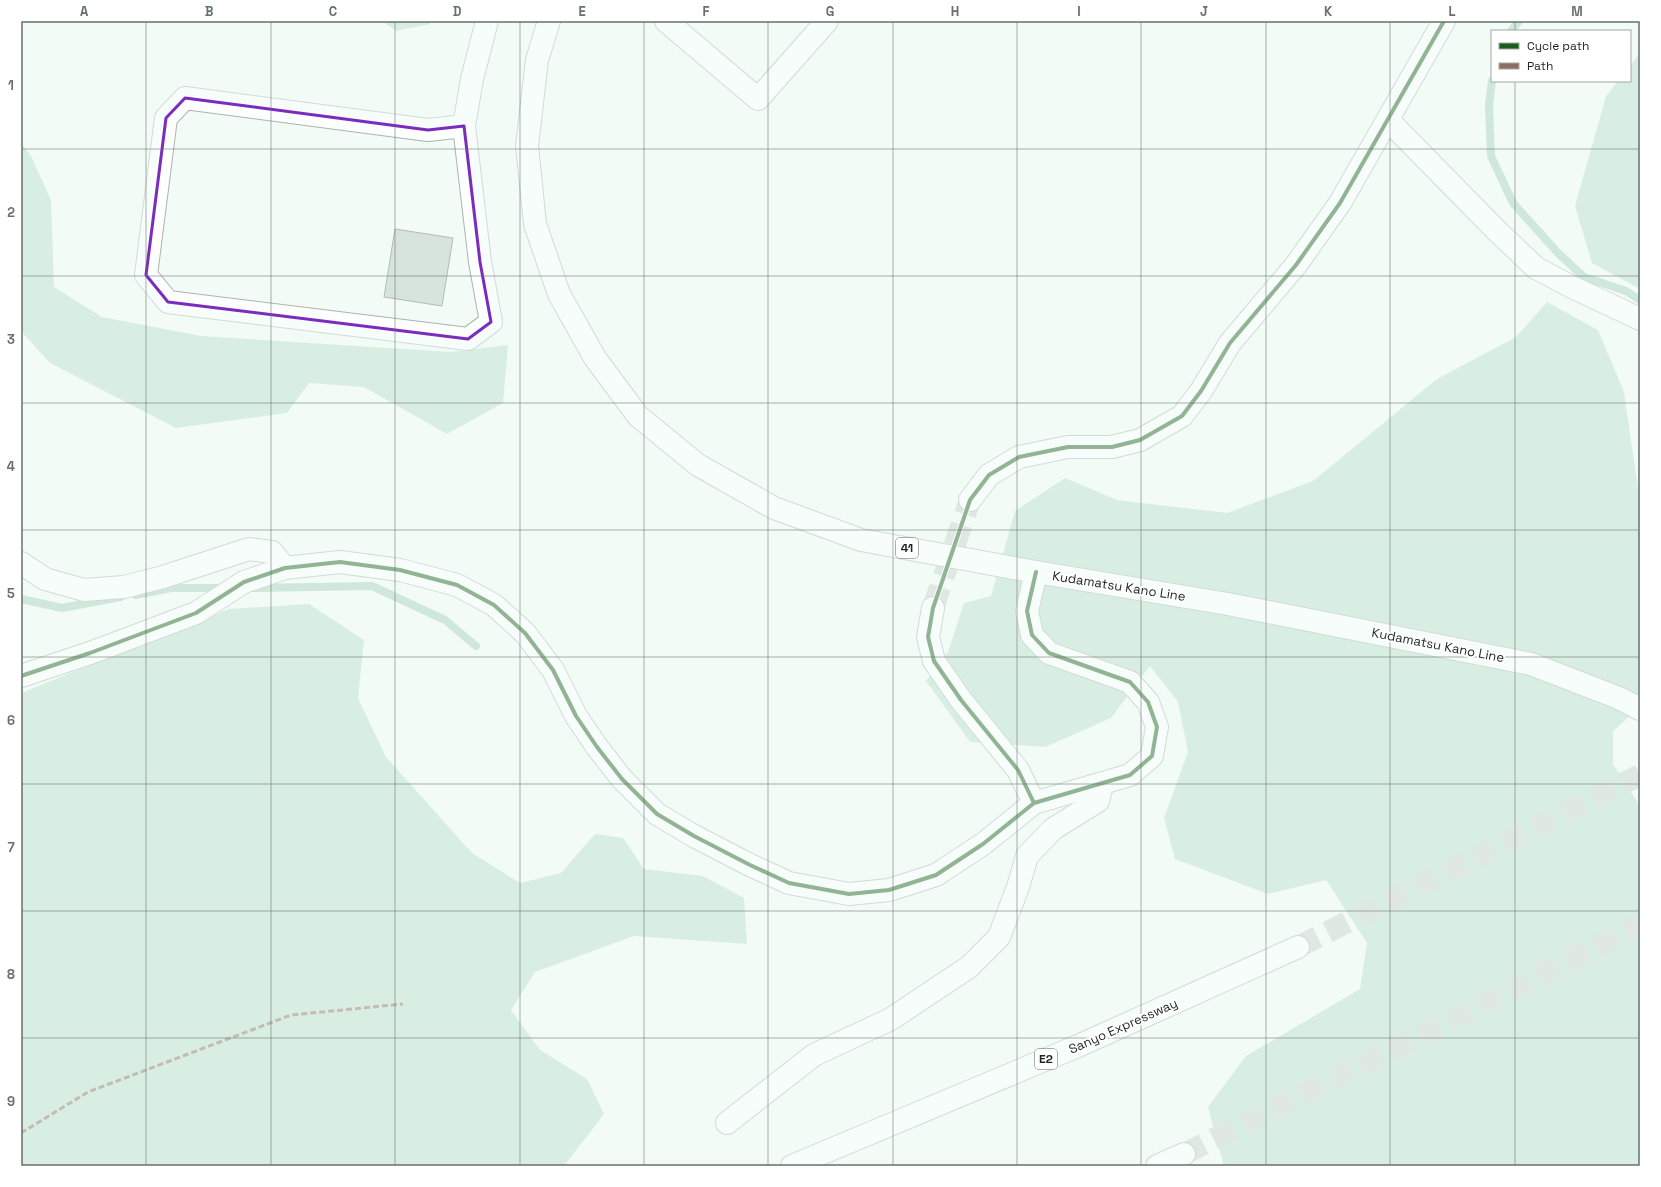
<svg xmlns="http://www.w3.org/2000/svg" width="1661" height="1187" viewBox="0 0 1661 1187" font-family="'Space Grotesk',sans-serif">
  <rect width="100%" height="100%" fill="#f2fbf6"/>
  <g fill="#bdc">
    <path d="M382,21H431L430,24L396,31Z"/>
    <path d="M1640,53V289L1592,263L1575,206L1606,96L1618,81H1630V66Z"/>
    <path d="M21,143L31,156L51,200L54,287L102,317L201,336L451,352L508,345L503,403L447,434L364,387L309,383L287,413L176,428L50,363L21,331Z"/>
    <path d="M1547,302L1598,330L1624,392L1640,502V707L1613,731V764L1640,806V1166H1224L1208,1107L1246,1056L1360,989L1367,943L1326,880L1268,894L1175,859L1164,818L1188,752L1178,702L1150,666L1111,718L1045,747L970,742L926,681L948,652L964,603L991,596L1015,511L1065,478L1117,500L1227,513L1313,481L1437,379L1516,337Z"/>
    <path d="M309,604L364,640L358,698L386,757L472,853L520,883L561,873L595,834L623,838L644,869L703,876L744,898L747,944L634,936L535,972L511,1010L540,1050L587,1079L604,1114L564,1166H21V693L229,609Z"/>
  </g>
  <g fill="none" stroke-linecap="round" stroke-linejoin="round">
    <g stroke="#a6ceba" stroke-width="8">
      <path d="M1511,31L1519,21"/>
      <path d="M1492,81L1489,105L1491,156L1513,203L1558,253L1584,277L1626,291L1640,300"/>
      <path d="M252,588L372,586L445,620L476,646"/>
      <path d="M136,595L171,588H224"/>
      <path d="M21,599L62,608L121,597"/>
    </g>
  </g>
  <path fill="#d6e4dd" stroke="#b2bcb7" d="M395,229L453,238L442,306L384,297Z"/>
  <g fill="none" stroke-linecap="round" stroke-linejoin="round">
    <path stroke="#c7d0cb" stroke-width="22" stroke-dasharray="22 11" stroke-linecap="butt" d="M933,608L970,500"/>
    <g stroke="#c7d0cb" stroke-width="22" stroke-dasharray="22 11" stroke-linecap="butt">
      <path d="M1298,947L1640,775"/>
      <path d="M1184,1154L1640,925"/>
    </g>
    <g stroke="#abb5b0" stroke-width="24">
      <g id="minor">
        <path d="M666,21L758,99L827,21"/>
        <path d="M185,98L428,130L464,126L480,262L491,322L468,339L168,302L146,275L166,118Z"/>
        <path d="M1388,120L1497,231L1536,268L1572,287L1640,319"/>
        <path d="M464,126L472,79L487,21"/>
        <path d="M970,500L989,475L1019,457L1068,447H1112L1140,440L1182,416L1201,391L1230,343L1296,265L1340,203L1444,21"/>
        <path d="M21,563L45,579L84,590L124,587L163,577L249,549L272,552L285,568"/>
        <path d="M933,608L928,637L934,661L961,700L1018,770L1034,803"/>
        <path d="M21,676L90,653L196,613L244,582L285,568L340,562L400,570L457,585L494,605L525,633L553,670L576,716L597,747L622,779L657,814L694,836L750,865L789,883L849,894L889,890L936,875L983,844L1034,803L1130,775L1152,756L1157,727L1148,702L1130,682L1049,653L1032,635L1027,611L1036,572"/>
        <path d="M727,1123L814,1055L891,1019L969,967L999,937L1018,887L1027,856L1053,829L1098,801L1102,785"/>
      </g>
    </g>
    <g stroke="#abb5b0" stroke-width="24">
      <path id="primary" d="M549,21L537,60L527,146L535,224L559,294L595,358L638,416L698,465L774,508L861,540L1036,572L1228,604L1531,664L1619,698L1640,709"/>
    </g>
    <g stroke="#abb5b0" stroke-width="24">
      <g id="motorway">
        <path d="M792,1166L1078,1046L1298,947"/>
        <path d="M1157,1166L1184,1154"/>
      </g>
    </g>
    <use href="#minor" stroke="#fdfefe" stroke-width="22"/>
    <use href="#primary" stroke="#fdfefe" stroke-width="22"/>
    <use href="#motorway" stroke="#fdfefe" stroke-width="22"/>
    <path stroke="#8d6e63" stroke-width="3" stroke-dasharray="6 3" stroke-linecap="butt" d="M21,1133L88,1092L291,1015L403,1004"/>
    <g stroke="#fff" stroke-width="6">
      <g id="cycleway">
        <path d="M21,676L90,653L196,613L244,582L285,568L340,562L400,570L457,585L494,605L525,633L553,670L576,716L597,747L622,779L657,814L694,836L750,865L789,883L849,894L889,890L936,875L983,844L1034,803L1130,775L1152,756L1157,727L1148,702L1130,682L1049,653L1032,635L1027,611L1036,572"/>
        <path d="M1034,803L1018,770L961,700L934,661L928,637L933,608L970,500L989,475L1019,457L1068,447H1112L1140,440L1182,416L1201,391L1230,343L1296,265L1340,203L1444,21"/>
      </g>
    </g>
    <use href="#cycleway" stroke="#1b5e20" stroke-width="4"/>
  </g>
  <path d="M0 0H1661V1187H0ZM185,98L428,130L464,126L480,262L491,322L468,339L168,302L146,275L166,118Z" fill="#f2fbf6" fill-opacity=".55" fill-rule="evenodd"/>
  <path fill="none" stroke="#7b2cbf" stroke-width="3" stroke-linejoin="round" d="M185,98L428,130L464,126L480,262L491,322L468,339L168,302L146,275L166,118Z"/>
  <path fill="none" stroke="#66716b" stroke-width="1" stroke-opacity="0.55" d="M146,21V1166M271,21V1166M395,21V1166M520,21V1166M644,21V1166M768,21V1166M893,21V1166M1017,21V1166M1141,21V1166M1266,21V1166M1390,21V1166M1515,21V31M1515,81V1166M21,149H1640M21,276H1640M21,403H1640M21,530H1640M21,657H1640M21,784H1640M21,911H1640M21,1038H1640"/>
  <g text-anchor="middle" dominant-baseline="central" stroke-width="4" stroke-linejoin="round" paint-order="stroke">
    <g fill="#fff" stroke="#5f6763" stroke-width="1">
      <rect x="896" y="538" width="22" height="20" rx="3"/>
      <rect x="1035" y="1049" width="22" height="20" rx="3"/>
    </g>
    <g font-size="12" font-weight="bold" fill="#1b2620">
      <text x="907" y="548">41</text>
      <text x="1046" y="1059">E2</text>
    </g>
    <g font-size="13" fill="#1b2620" stroke="#fff">
      <text transform="translate(1119 586) rotate(9)">Kudamatsu Kano Line</text>
      <text transform="translate(1438 645) rotate(11)">Kudamatsu Kano Line</text>
      <text transform="translate(1123 1026) rotate(-24)">Sanyo Expressway</text>
    </g>
  </g>
  <rect width="1661" height="1187" fill="none" stroke="#ffffff" stroke-width="44"/>
  <rect x="1491" y="30" width="140" height="52" fill="#ffffff" stroke="#a4a8a6"/>
  <rect x="1499" y="43" width="20" height="6" fill="#1b5e20" stroke="#a4a8a6"/>
  <text x="1527" y="50" font-size="12" fill="#1b2620">Cycle path</text>
  <rect x="1499" y="63" width="20" height="6" fill="#8d6e63" stroke="#a4a8a6"/>
  <text x="1527" y="70" font-size="12" fill="#1b2620">Path</text>
  <rect x="22" y="22" width="1617" height="1143" fill="none" stroke="#66716b" stroke-width="1.5"/>
  <g font-size="13" text-anchor="middle" font-weight="bold" fill="#66716b">
    <text x="84" y="16">A</text>
    <text x="209" y="16">B</text>
    <text x="333" y="16">C</text>
    <text x="457" y="16">D</text>
    <text x="582" y="16">E</text>
    <text x="706" y="16">F</text>
    <text x="830" y="16">G</text>
    <text x="955" y="16">H</text>
    <text x="1079" y="16">I</text>
    <text x="1204" y="16">J</text>
    <text x="1328" y="16">K</text>
    <text x="1452" y="16">L</text>
    <text x="1577" y="16">M</text>
    <text x="11" y="90">1</text>
    <text x="11" y="217">2</text>
    <text x="11" y="344">3</text>
    <text x="11" y="471">4</text>
    <text x="11" y="598">5</text>
    <text x="11" y="725">6</text>
    <text x="11" y="852">7</text>
    <text x="11" y="979">8</text>
    <text x="11" y="1106">9</text>
  </g>
</svg>
